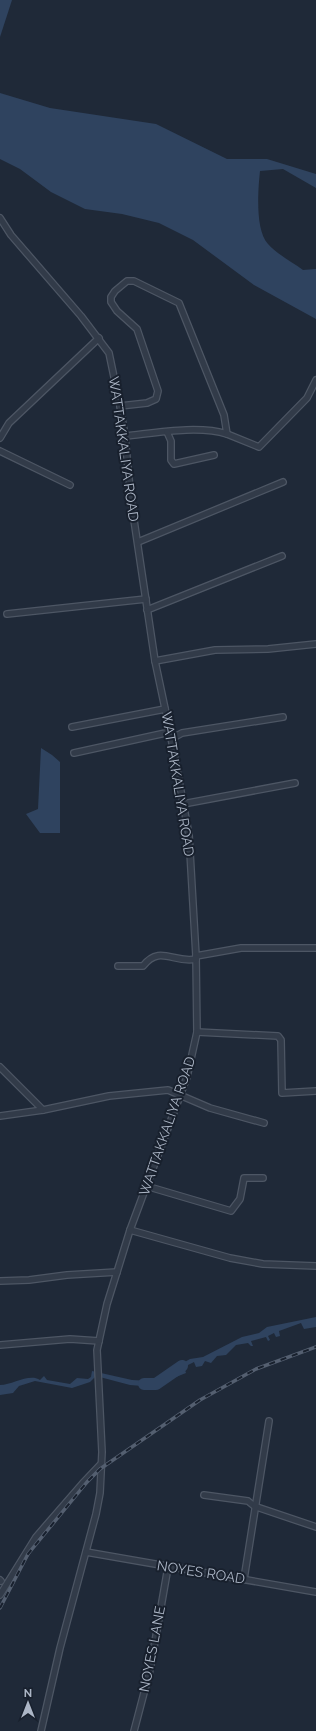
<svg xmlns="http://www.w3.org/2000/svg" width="316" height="1731" viewBox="0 0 316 1731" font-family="Raleway,sans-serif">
  <rect width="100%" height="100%" fill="#1f2938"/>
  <g fill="#2f435f">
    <path d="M0,0H12L0,37Z"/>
    <path d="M0,93L50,108L156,124L227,159H267L316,174V188L283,169L260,171C258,190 255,230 268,244C277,254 292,262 303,270L316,269V319L254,285L193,240L159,223L122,214L85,209L51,192L20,169L0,159Z"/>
    <path d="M41,748L52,755L60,762V833H40L26,814L38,809Z"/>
    <path d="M316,1317V1327L304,1329L301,1323L279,1331L280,1336L276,1337L274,1333L268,1336L270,1340L268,1341L266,1337L251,1341L253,1346H251L248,1343L236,1345L226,1355L217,1356L211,1363L205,1361L202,1366L196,1367L194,1362L184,1367L186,1373L176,1377L164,1374L155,1387L130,1385L96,1376L90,1382L72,1388L35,1381L19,1386L13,1393L0,1395V1385C13,1385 29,1373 40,1380L44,1376L47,1380L70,1384L77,1378L88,1379L91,1377L92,1371L132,1380L151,1381L190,1359L203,1357L242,1337L259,1333L267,1327Z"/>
  </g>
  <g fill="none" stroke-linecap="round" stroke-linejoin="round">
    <path stroke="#2f435f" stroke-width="12" d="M144,1384H156L182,1366"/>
    <g stroke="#4d5664" stroke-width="8">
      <g id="minor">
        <path d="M0,218L11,235L81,316L109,353L120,406L125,436L131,500L155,661L170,732L189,835L196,956L197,1032L187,1077L130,1230L117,1272L107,1304L97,1350L102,1452L100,1493L96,1514L60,1648L41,1731"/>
        <path d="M120,406L147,403L156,399L158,391L137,329L117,311L111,302V297L115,291L127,281H134L179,303L224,415L227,434C198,425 155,433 125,436"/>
        <path d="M167,432L171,441V460L174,464L214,455"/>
        <path d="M227,434L259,447L307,398L316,380"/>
        <path d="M0,438L9,423L99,338"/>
        <path d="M0,451L70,485"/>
        <path d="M138,542L283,482"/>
        <path d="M147,610L282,556"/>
        <path d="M7,614L146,599"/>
        <path d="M155,661L215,650L268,649L316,644"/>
        <path d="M72,727L165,709"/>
        <path d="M171,739L182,733L283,717"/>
        <path d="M74,753L170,732"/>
        <path d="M183,804L295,783"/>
        <path d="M196,956L241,948H316"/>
        <path d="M118,966H143C160,944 174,964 196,959"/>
        <path d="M197,1032L278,1036L281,1040L282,1093L316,1091"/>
        <path d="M0,1067L43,1110"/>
        <path d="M0,1116L43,1110L109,1096L168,1090L210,1108L264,1123"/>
        <path d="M146,1186L231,1211L240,1199L244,1178H263"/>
        <path d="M130,1230L230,1258L263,1264L316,1266"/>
        <path d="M0,1281L29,1280L67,1275L117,1272"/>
        <path d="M0,1345L70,1339L99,1341"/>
        <path d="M204,1495L248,1501L254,1506L316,1527"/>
        <path d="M86,1552L316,1592"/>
        <path d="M244,1579L269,1421"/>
        <path d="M0,1580L1,1581"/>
        <path d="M0,1595L36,1537L82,1484L100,1465"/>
        <path d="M134,1731L150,1670L168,1567"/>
      </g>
    </g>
    <use href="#minor" stroke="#323b49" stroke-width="5.5"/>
    <g stroke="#545f70" stroke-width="3.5">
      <path id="rail" d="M0,1608L28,1554L87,1482L100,1469L200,1400L256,1369L316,1347"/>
    </g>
    <use href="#rail" stroke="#18202d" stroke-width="2" stroke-dasharray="6" stroke-linecap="butt"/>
  </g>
  <g text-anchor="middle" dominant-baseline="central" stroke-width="4" stroke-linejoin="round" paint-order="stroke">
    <g font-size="14" fill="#acb6c6" stroke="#18202d">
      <text transform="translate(124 449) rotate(82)">WATTAKKALIYA ROAD</text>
      <text transform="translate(178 784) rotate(81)">WATTAKKALIYA ROAD</text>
      <text transform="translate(167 1126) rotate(-71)">WATTAKKALIYA ROAD</text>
      <text transform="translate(201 1572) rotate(9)">NOYES ROAD</text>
      <text transform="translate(152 1649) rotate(-79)">NOYES LANE</text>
    </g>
  </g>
  <g transform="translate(28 1703)" stroke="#18202d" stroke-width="3" paint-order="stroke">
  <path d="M0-3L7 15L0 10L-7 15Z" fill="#acb6c6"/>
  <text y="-6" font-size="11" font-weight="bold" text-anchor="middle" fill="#acb6c6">N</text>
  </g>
</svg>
